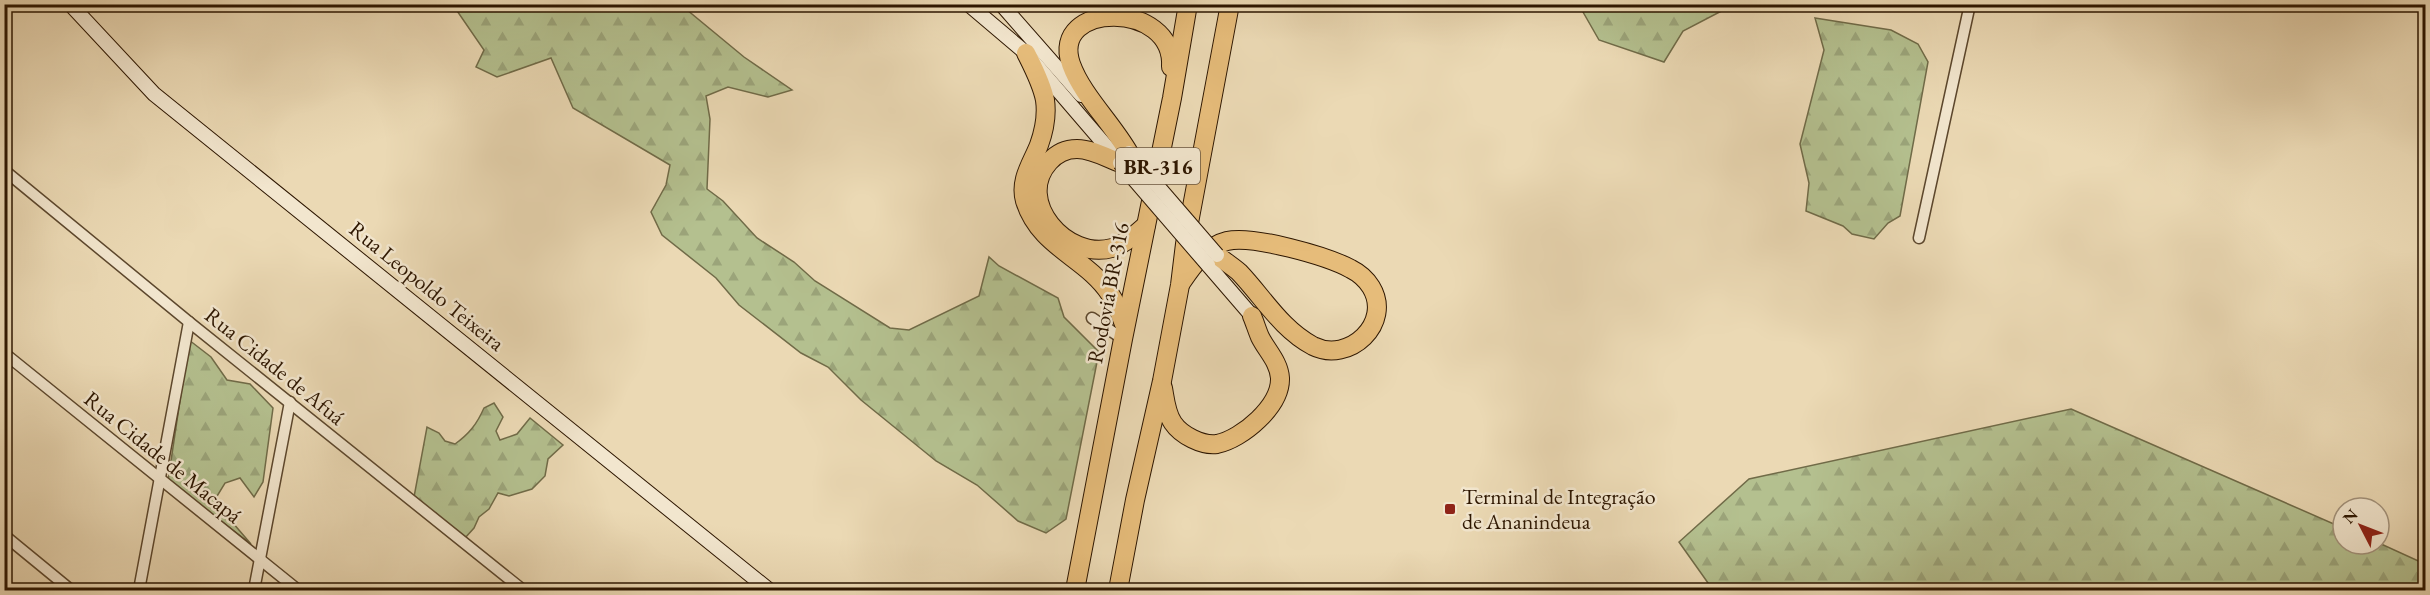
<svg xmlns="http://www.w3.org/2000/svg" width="2430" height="595" viewBox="0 0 2430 595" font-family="'EB Garamond',serif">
  <defs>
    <pattern id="forest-firs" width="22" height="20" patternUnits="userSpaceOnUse" patternTransform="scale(1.5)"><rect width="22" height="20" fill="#b4c08f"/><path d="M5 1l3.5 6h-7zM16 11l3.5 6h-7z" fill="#9ba47a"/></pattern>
  </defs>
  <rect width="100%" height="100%" fill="#ebd9b4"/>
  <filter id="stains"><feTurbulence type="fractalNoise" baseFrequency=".00333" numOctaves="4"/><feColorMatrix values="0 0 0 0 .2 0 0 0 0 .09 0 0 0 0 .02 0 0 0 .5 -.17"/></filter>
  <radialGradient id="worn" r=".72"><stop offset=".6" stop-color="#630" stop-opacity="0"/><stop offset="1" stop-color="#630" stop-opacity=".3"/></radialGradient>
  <g fill="url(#forest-firs)" stroke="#706b48" stroke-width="1.5">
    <path d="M453,5H681L744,57L792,90L768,97L728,87L706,96L710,119L707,189L723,201L757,238L794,262L815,281L890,328L909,330L979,296L989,257L999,266L1058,298L1064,317L1099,352L1066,519L1046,533L1018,521L977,485L936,461L861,400L828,367L801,353L739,305L716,278L662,235L651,212L666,185L670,165L573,108L551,58L497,77L476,67L484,50Z"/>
    <path d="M1579,5H1733L1683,31L1664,62L1599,40Z"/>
    <path d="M1815,18L1891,30L1918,44L1928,62L1900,216L1888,223L1874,239L1852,234L1843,226L1806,211L1809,183L1800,144L1824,50Z"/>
    <path d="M189,340L211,357L227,380L250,384L273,408L263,482L254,497L240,478L225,483L214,501L251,544L168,481Z"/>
    <path d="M494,403L503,417L496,431L500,440L517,434L530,418L563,445L548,459L545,476L532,489L509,496L498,493L489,509L479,517L474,528L465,538L414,497L427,427L439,433L445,441L455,444C469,434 477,424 484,408Z"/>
    <path d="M2071,409L2343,528V544L2379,543L2425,564V590H1713L1679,542L1749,479Z"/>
  </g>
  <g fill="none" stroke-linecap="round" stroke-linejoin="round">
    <g stroke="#5c472d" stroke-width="13">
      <g id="street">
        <path d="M4,170L189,322L523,590"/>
        <path d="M1919,238L1970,4"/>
        <path d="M1092,318L1123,339"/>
        <path d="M4,353L298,590"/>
        <path d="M4,535L71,590"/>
        <path d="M139,590L189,322"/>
        <path d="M254,590L290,402"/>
      </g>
    </g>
    <g stroke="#2d1600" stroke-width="16">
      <g id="secondary">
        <path d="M70,4L154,94L769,590"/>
        <path d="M968,4L1026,53L1118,160"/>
        <path d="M1001,4L1081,95"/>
        <path d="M1208,265L1252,316"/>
      </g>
    </g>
    <g stroke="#2d1600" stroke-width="20">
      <g id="highway">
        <path d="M1026,53C1033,67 1042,84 1045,100C1047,114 1044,131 1039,145C1032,163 1019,180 1025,201C1040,248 1086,257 1110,294C1117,304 1121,316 1125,327"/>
        <path d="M1129,153C1112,123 1082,95 1071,64C1049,1 1175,0 1171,67"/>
        <path d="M1120,163C1107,158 1092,149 1077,149C1066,149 1056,154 1049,162C1014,201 1067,261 1112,248C1125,244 1136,234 1146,225"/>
        <path d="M1181,283C1192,267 1206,246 1227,241C1253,235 1327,256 1351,269C1359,273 1366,279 1371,287C1393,323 1349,364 1313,346C1281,329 1263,297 1239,272C1232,266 1224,261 1217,255"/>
        <path d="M1163,388C1165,399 1166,413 1173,423C1181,435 1202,446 1217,444C1242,439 1281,406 1280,378C1279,362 1267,351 1260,337C1257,330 1255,323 1252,316"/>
        <path d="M1075,590L1123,339L1172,98L1188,4"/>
        <path d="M1118,590L1135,500L1162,381L1180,285L1185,244L1230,4"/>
      </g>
    </g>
    <use href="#street" stroke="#f2e6ce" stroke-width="10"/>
    <use href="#secondary" stroke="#f2e6ce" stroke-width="14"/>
    <use href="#highway" stroke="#e6bc7a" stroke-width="18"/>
    <g stroke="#2d1600" stroke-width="16" stroke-linecap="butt">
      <g id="secondary-bridge">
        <path d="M1129,153L1217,255"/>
        <path d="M1120,163L1208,265"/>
      </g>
    </g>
    <use href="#secondary-bridge" stroke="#f2e6ce" stroke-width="14"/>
  </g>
  <rect fill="#8f2418" stroke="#f2e6ce" stroke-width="2" x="1444" y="503" width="12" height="12" rx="3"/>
  <g text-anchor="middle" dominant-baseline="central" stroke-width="5" stroke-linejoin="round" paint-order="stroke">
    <rect fill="#f2e6ce" stroke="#68543e" stroke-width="1.5" x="1116" y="148" width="84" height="36" rx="4.5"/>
    <g font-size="21" font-weight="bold" fill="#2d1600">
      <text x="1158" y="166">BR-316</text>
    </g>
    <g font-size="22" fill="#2d1600" stroke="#f2e6ce">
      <text transform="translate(427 286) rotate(39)">Rua Leopoldo Teixeira</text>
      <text transform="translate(1108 293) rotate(-79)">Rodovia BR-316</text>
      <text transform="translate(275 366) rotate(39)">Rua Cidade de Afuá</text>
      <text transform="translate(163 457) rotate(39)">Rua Cidade de Macapá</text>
    </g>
    <g font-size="22" fill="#2d1600" stroke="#f2e6ce" text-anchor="start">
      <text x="1462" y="496">Terminal de Integração<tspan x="1462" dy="25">de Ananindeua</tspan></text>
    </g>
  </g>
  <rect width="2430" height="595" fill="none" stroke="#ebd9b4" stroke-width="24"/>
  <rect x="6" y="6" width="2418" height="583" fill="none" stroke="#2d1600" stroke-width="3"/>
  <rect x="12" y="12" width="2406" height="571" fill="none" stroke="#2d1600" stroke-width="1.5"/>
  <g transform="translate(2361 526) rotate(312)"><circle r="28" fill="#f2e6ce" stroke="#a3937c" stroke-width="1.5"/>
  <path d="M0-4.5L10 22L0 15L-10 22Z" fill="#8f2418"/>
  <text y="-9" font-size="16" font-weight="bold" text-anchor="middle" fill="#2d1600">N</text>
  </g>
  <rect width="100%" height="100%" filter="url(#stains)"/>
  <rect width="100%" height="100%" fill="url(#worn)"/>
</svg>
